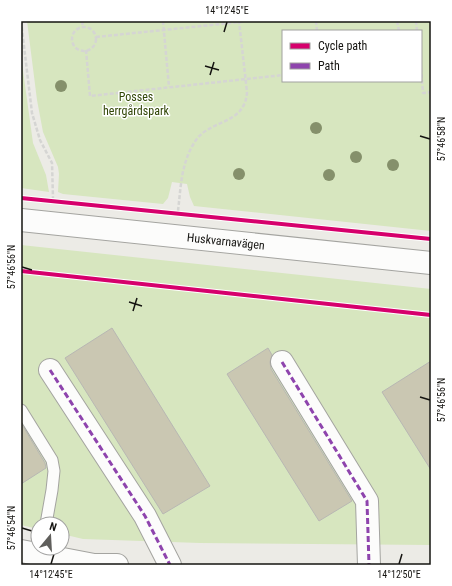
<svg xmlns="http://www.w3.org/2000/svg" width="452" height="586" viewBox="0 0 452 586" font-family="'Roboto Condensed',sans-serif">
  <rect width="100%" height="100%" fill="#ecebe6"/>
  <g fill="#d7e6bf" fill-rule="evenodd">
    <path d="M27,21H431V231L194,206L190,197L187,184L172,182L168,198L163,204L63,194L58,192L59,174L58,167L43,132L37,100ZM283,31H421V81H283Z"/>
    <path d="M21,56L33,143L46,175L49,192L21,188Z"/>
    <path d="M21,245L431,289V545L200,543L83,539L62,534V524H38V529L21,525Z"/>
  </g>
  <g fill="#cac7b2" stroke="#b8b7b3">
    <path d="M112,328L210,486L163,514L65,358Z"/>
    <path d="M268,348L272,355L270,362L271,369L352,501L319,521L227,374Z"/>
    <path d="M431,361V470L382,392Z"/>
    <path d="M21,423L45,463L46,468L21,484Z"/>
  </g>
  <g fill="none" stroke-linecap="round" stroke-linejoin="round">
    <g stroke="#a4a4a0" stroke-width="13">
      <path id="lane" d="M21,410L52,460L54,471L52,490L46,524"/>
    </g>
    <g stroke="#a4a4a0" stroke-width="24">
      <g id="street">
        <path d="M282,362L367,501L369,565"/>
        <path d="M50,370L145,516L170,565"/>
        <path d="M21,551L94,565H117"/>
      </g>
    </g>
    <g stroke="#a4a4a0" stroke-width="24">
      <g id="secondary">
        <path id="s1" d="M21,220L431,263"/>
      </g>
    </g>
    <g stroke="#d5d5d3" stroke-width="2.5" stroke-dasharray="4 2" stroke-linecap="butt">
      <path d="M21,21L32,113L40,140L52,163L53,198"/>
      <path d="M82,21L83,27"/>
      <path d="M163,21L169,87"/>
      <path d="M316,21L317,31"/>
      <path d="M397,21L399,31"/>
      <path d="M416,21L417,31"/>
      <circle cx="84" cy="39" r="12"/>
      <path d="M96,37L250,21"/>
      <path d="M86,50L90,96L283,75"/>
      <path d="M421,68L423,93L431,92"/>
      <path d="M178,211C181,186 181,162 196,140C211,119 245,125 247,92L239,21"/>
    </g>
    <use href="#lane" stroke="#fcfcfb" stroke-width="11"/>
    <use href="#street" stroke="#fcfcfb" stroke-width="22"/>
    <use href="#secondary" stroke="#fcfcfb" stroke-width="22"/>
    <g stroke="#8e44ad" stroke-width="3" stroke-dasharray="6 3" stroke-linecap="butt">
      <path d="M282,362L367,501L369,565"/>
      <path d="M50,370L145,516L170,565"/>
    </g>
    <g stroke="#fff" stroke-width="6">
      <g id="cycleway">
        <path d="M21,198L431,239"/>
        <path d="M21,271L431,315"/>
      </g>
    </g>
    <use href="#cycleway" stroke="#d6006c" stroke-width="4"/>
  </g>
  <g fill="#85906b">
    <circle cx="61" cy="86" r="6"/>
    <circle cx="316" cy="128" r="6"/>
    <circle cx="356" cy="157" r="6"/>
    <circle cx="393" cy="165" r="6"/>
    <circle cx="239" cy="174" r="6"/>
    <circle cx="329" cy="175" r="6"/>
  </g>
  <path fill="none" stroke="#151411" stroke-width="1.5" d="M224,32L227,22M205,66L219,70M210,75L214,62M420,136L430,139M22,267L32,270M129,302L142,306M133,311L137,298M420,397L430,400M22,528L32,531M51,564L54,554M399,564L402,554"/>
  <g text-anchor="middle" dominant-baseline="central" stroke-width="3" stroke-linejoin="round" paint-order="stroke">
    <g font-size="12" fill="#314606" stroke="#fff">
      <text x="136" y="97">Posses<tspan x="136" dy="14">herrgårdspark</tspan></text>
    </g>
    <g font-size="12" fill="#151411" stroke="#fff">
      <text stroke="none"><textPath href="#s1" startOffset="206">Huskvarnavägen</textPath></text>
    </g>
  </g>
  <rect width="452" height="586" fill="none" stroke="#ffffff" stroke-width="44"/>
  <rect x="282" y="30" width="140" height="52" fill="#ffffff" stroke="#a1a1a0"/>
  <rect x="290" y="43" width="20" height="6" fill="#d6006c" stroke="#a1a1a0"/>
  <text x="318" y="50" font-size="12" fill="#151411">Cycle path</text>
  <rect x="290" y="63" width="20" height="6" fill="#8e44ad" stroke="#a1a1a0"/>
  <text x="318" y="70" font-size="12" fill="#151411">Path</text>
  <g transform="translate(50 536) rotate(18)"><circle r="19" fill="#ffffff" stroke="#a1a1a0"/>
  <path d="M0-3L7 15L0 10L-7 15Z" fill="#605f5c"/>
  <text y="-6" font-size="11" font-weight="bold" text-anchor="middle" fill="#151411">N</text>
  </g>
  <rect x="22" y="22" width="408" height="542" fill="none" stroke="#151411" stroke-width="1.5"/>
  <g font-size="10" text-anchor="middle" fill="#151411">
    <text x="227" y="14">14°12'45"E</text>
    <text transform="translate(441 139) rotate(-90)" y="4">57°46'58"N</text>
    <text transform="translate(11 267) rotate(-90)" y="4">57°46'56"N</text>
    <text transform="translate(441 400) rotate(-90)" y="4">57°46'56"N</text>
    <text transform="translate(11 528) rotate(-90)" y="4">57°46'54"N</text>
    <text x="51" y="578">14°12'45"E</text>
    <text x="399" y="578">14°12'50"E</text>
  </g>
</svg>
